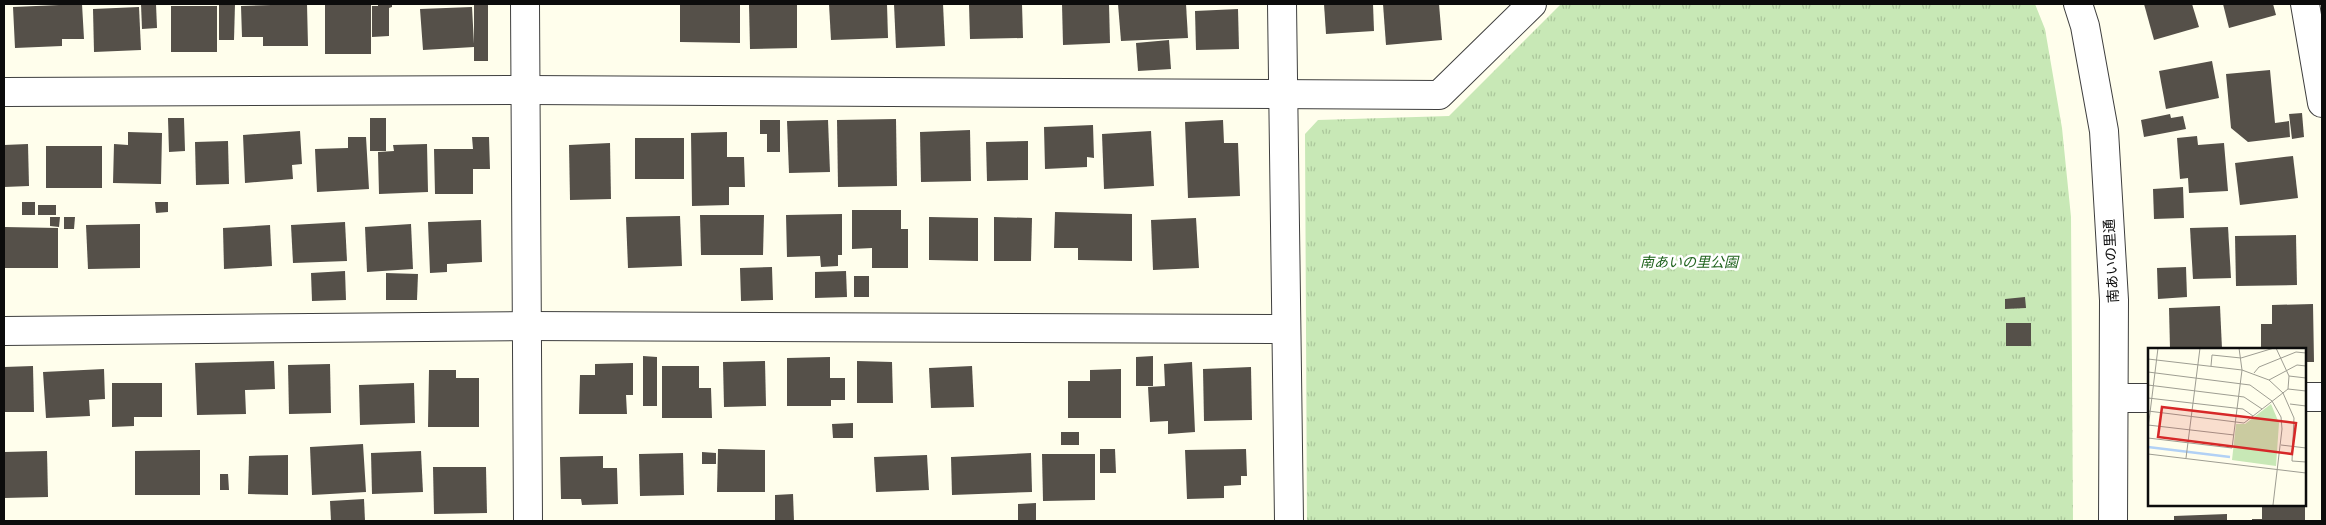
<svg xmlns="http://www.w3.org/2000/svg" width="2326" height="525" viewBox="0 0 2326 525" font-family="Lora,'Noto Sans JP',serif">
  <defs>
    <pattern id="grass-tufts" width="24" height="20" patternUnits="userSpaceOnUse" patternTransform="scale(1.25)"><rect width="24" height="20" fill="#c8e8b6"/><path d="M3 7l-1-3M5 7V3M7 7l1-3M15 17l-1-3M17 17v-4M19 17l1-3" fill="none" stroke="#abc69b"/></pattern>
  </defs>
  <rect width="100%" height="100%" fill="#fffeec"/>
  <path fill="url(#grass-tufts)" d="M1561,4H2035L2045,29L2062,128L2071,217L2073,521H1307L1305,134L1318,120L1449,116Z"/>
  <g fill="#555049">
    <path d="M82,4L84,39H62V46L15,48L13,7Z"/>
    <path d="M141,4H156L157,28L142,29Z"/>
    <path d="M219,4H235L234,40H219Z"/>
    <path d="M307,4L308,46H263V37H242L241,6Z"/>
    <rect x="325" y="4" width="46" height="50"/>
    <path d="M378,4H392V7L389,8V36L372,37V6H378Z"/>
    <path d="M474,4H488V61H474V47L423,50L420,9L472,7L474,44Z"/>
    <path d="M691,4H740V43L680,42V5H691Z"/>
    <path d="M749,4H797V48L750,49Z"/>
    <path d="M829,4H887L888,38L831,40Z"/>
    <path d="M894,4H943L945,46L896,48Z"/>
    <path d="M969,4H1022L1023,38L970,39Z"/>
    <path d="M1062,4H1109L1110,43L1063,45Z"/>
    <path d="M1118,4H1186L1188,38L1121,41Z"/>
    <path d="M1324,4H1373L1374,31L1326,34Z"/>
    <path d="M1383,4H1439L1442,40L1386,45Z"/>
    <path d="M2144,4H2192L2199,27L2154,40Z"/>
    <path d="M2223,4H2273L2276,15L2229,28Z"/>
    <rect x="171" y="6" width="46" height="46"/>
    <path d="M139,7L141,50L94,52L93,9Z"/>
    <path d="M1238,9L1239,49L1196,50L1195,11Z"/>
    <path d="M1169,40L1171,69L1138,71L1136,43Z"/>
    <path d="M2212,61L2219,98L2166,109L2159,71Z"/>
    <path d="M2270,70L2275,123L2289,121L2290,137L2248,142L2231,128L2226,74Z"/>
    <path d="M2302,113L2304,137L2292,139L2289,114Z"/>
    <path d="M2170,114L2171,118L2183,116L2186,129L2144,137L2141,120Z"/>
    <path d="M168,118H184L185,151L169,152Z"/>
    <rect x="370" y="118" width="16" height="33"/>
    <path d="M896,119L897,186L838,187L837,120Z"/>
    <path d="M760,120H780V152H767V134H760Z"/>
    <path d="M828,120L830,172L789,173L787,121Z"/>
    <path d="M1223,120L1224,143H1238L1240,196L1188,198L1185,122Z"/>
    <path d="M1093,125L1094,158L1087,157V167L1045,169L1044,127Z"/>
    <path d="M970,130L971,181L921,182L920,132Z"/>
    <path d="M300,131L302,164L292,165L293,179L245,183L243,135Z"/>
    <path d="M1151,131L1154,186L1104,189L1102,134Z"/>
    <path d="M128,132L162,133L161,184L113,183L114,144L128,145Z"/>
    <path d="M727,132V157H744L745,187H729V205L692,206L691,133Z"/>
    <path d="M2197,136L2198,145L2224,143L2228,191L2189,193L2188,178L2180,179L2177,138Z"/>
    <path d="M348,137H366L369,189L317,192L315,149L348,148Z"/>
    <path d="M472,137H489L490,169H473V194H435L434,149H473Z"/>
    <rect x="635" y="138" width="49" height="41"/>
    <path d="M228,141L229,184L196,185L195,142Z"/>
    <path d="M1028,141V180L987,181L986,142Z"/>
    <path d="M610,143L611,199L570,200L569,145Z"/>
    <path d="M28,144L29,186L4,187V145Z"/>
    <path d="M427,144L428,192L379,194L378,152L394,151L393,145Z"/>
    <rect x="46" y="146" width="56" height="42"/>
    <path d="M2293,156L2298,198L2240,205L2235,163Z"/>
    <path d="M2183,187L2184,218L2154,219L2153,189Z"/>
    <rect x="22" y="202" width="13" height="13"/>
    <path d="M155,202H168V212L156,213Z"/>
    <rect x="38" y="205" width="18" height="10"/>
    <path d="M852,210H901V229H908V268H872V248L852,249Z"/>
    <path d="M1055,212L1132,214V261L1078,260V248H1054Z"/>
    <path d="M842,214V255H838V266L821,267L820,256L787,257L786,215Z"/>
    <path d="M700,215H764L763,255H701Z"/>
    <path d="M680,216L682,266L628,268L626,217Z"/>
    <path d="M50,217H60L59,227L50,226Z"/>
    <path d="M64,217H75L74,229H64Z"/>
    <path d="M929,217L978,218V261L929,260Z"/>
    <path d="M994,217L1032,218L1031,261H994Z"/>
    <path d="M1196,218L1199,268L1153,270L1151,220Z"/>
    <path d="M481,220L482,262L447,264V272L430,273L428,222Z"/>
    <path d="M345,222L347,261L293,263L291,225Z"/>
    <path d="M140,224V268L88,269L86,225Z"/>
    <path d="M411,224L413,269L367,272L365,227Z"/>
    <path d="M270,225L272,266L224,269L223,228Z"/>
    <path d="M4,227L58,228V268H4Z"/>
    <path d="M2228,227L2231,278L2193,279L2190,228Z"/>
    <path d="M2296,235L2297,285L2236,286L2235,236Z"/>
    <path d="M772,267L773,300L741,301L740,268Z"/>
    <path d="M2186,267L2187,297L2158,299L2157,268Z"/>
    <path d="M345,271L346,300L312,301L311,273Z"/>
    <path d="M846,271L847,297L815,298V272Z"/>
    <path d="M386,273L418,274L417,300H386Z"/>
    <rect x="854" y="276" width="15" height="21"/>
    <path d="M2025,297L2026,308L2005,309V299Z"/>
    <path d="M2313,304L2314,362H2305V349H2261V324H2272V305Z"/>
    <path d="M2220,306L2222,349H2170L2169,308Z"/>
    <rect x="2006" y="323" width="25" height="23"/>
    <path d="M643,356L657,357V406H643Z"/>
    <path d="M1153,356V386H1136V357Z"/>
    <path d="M830,357V378H845V400H831V406H787V358Z"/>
    <path d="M274,361L275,389L245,390L246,414L197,415L195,363Z"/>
    <path d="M765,361L766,406L724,407L723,362Z"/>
    <path d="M857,361L892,362L893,403H857Z"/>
    <path d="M1192,362L1195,432L1168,434V421L1150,422L1148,387L1165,386L1164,364Z"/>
    <path d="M633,363V395H626L627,414H579L580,375H595V364Z"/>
    <path d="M330,364L331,413L289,414L288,365Z"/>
    <path d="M33,366L34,412H4V367Z"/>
    <path d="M662,366H699V388H711L712,418H662Z"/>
    <path d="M972,366L974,407L931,408L929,368Z"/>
    <path d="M1251,367L1252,420L1204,421L1203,369Z"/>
    <path d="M104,369L105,399L89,400L90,416L46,418L43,372Z"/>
    <path d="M1121,369V418H1068V381H1090V370Z"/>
    <path d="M429,370H456V378H479V427H428Z"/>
    <path d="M112,383H162V417H134V426L112,427Z"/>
    <path d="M414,383L415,423L360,425L359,385Z"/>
    <path d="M853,423V438H833L832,424Z"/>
    <rect x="1061" y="432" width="18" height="13"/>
    <path d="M363,444L366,492L312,495L310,447Z"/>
    <path d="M718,449L765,450V492H717Z"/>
    <path d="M1100,449H1115L1116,473H1100Z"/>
    <path d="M1246,449L1247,476H1241V485L1224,486V498L1187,499L1185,450Z"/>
    <path d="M200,450V495H135V451Z"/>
    <path d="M47,451L48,497L4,498V452Z"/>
    <path d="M421,451L423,492L372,494L371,453Z"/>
    <path d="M702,452L716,453V464H702Z"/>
    <path d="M683,453L684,495L640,496L639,454Z"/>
    <path d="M1031,453L1032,492L952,495L951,457Z"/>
    <path d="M1042,454H1095V500L1043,501Z"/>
    <path d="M288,455V495L248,494L249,456Z"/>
    <path d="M927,455L929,490L876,492L874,457Z"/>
    <path d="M603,456V468H617L618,504L582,505L581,499H561L560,457Z"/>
    <path d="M433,467H486L487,513L434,514Z"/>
    <path d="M220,474H228L229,490H220Z"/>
    <path d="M793,494L794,521H775V495Z"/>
    <path d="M364,499L365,521H331L330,501Z"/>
    <path d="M1036,503V521H1018V504Z"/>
    <path d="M2305,505V521H2252V519H2262V506Z"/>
    <path d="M2227,514V521H2174V516Z"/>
  </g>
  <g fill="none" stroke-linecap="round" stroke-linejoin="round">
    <g stroke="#3f3f3f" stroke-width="30">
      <g id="minor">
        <path d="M525,4L528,521"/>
        <path d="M1282,4L1289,521"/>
        <path d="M2305,4L2322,103"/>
        <path d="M4,92L526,90L1439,95L1532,4"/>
        <path d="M4,331L527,326L1286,329"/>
        <path d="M2305,397H2322"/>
        <path d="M2114,398H2150"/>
      </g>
    </g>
    <g stroke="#3f3f3f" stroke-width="30">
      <path id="tertiary" d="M2078,4L2085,26L2104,131L2114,300L2113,521"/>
    </g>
    <use href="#minor" stroke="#fff" stroke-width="28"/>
    <use href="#tertiary" stroke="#fff" stroke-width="28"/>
  </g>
  <g text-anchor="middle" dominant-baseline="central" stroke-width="5" stroke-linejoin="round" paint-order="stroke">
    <g font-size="14" fill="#0c0c0c" stroke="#fff">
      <text transform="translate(2111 261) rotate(-93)">南あいの里通</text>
    </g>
    <g font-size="14" font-style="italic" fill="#20631e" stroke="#fff">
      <text x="1689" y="262">南あいの里公園</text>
    </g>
  </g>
  <g transform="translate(2148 348)">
    <rect width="158" height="158" fill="#fffeec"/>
    <path d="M123,56L131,75L128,118L84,112L88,76H97Z" fill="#c8e8b6"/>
    <path fill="none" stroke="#b2d1f5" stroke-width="2.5" d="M0,99L82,109"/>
    <path fill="none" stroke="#9e9d92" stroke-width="1" d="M0,11L94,22L121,32L135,45L146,70L144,113L158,114M63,18L64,7L93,10L126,0M0,24L102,37L124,53L133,69L134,81L125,157M106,25L111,19L148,4L158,5M141,28L158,30M121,32L149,17L158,18M0,37L96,49L114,61M140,41L158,43M0,50L95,61L105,68M142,56L158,58M0,63L96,75L140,41L141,28L128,0M0,77L86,87M0,81L10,0M0,90L84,100L94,22L91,0M133,97L158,100M0,106L158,125M38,110L52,0"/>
    <path fill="#d62828" fill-opacity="0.15" stroke="#d62828" stroke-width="2.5" d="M14,59L148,75L144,106L10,89Z"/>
    <rect width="158" height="158" fill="none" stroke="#0c0c0c" stroke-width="2.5"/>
  </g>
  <rect width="2326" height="525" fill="none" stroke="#0c0c0c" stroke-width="10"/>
</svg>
